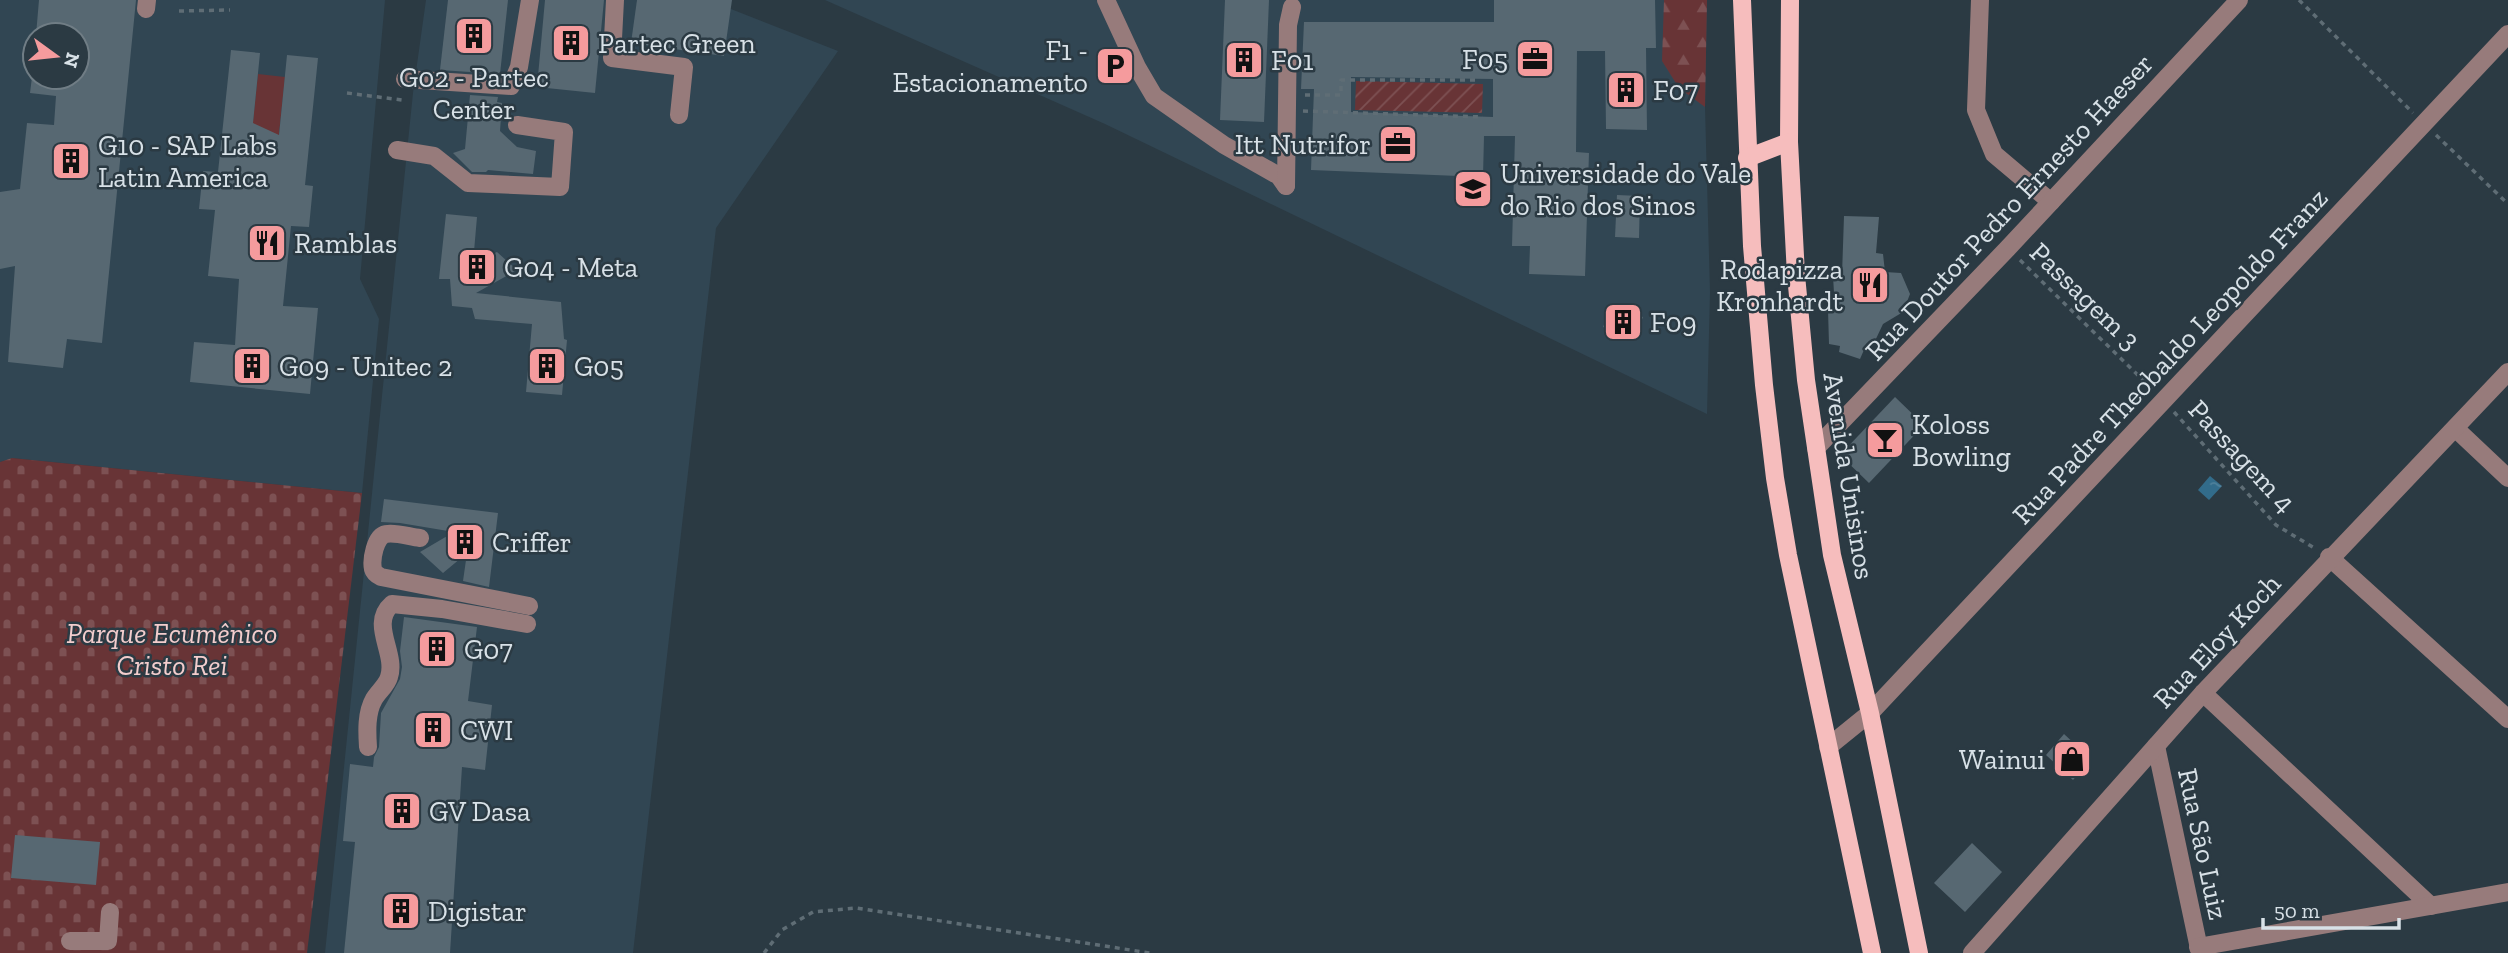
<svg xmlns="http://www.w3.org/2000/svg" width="2508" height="953" viewBox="0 0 2508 953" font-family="'Zilla Slab',serif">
  <defs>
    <pattern id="forest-firs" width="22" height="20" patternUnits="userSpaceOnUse" patternTransform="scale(1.75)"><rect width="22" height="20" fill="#683436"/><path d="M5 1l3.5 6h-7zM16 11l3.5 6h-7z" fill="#7d5153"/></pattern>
    <pattern id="cemetery-stones" width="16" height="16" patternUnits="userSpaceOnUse" patternTransform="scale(1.75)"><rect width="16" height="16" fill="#683436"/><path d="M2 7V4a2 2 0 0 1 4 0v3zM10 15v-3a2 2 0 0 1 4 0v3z" fill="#7d5153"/></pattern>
    <pattern id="garden-furrows" width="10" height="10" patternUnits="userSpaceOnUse" patternTransform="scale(1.75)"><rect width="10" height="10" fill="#683436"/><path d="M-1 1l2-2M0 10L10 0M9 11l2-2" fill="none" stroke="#7d5153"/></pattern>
    <pattern id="water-ripples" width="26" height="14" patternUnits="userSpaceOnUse" patternTransform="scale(1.75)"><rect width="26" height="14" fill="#326c8b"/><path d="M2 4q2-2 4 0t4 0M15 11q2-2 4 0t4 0" fill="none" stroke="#4f819b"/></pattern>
  </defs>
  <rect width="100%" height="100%" fill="#2b3a43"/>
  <g fill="#314653" fill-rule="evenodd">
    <path d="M0,0H385L360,279L379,319L362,493L12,458L0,462ZM35,35H77V77H35Z"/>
    <path d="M426,0H708L838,51L716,228L633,953H325L413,93Z"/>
    <path d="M825,0H1707L1705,107L1710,292L1707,414L1105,124Z"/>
  </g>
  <path fill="url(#forest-firs)" d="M1664,0H1707L1705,107L1679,88L1662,61Z"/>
  <path fill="url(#cemetery-stones)" d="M12,458L362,493L307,953H0V462Z"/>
  <path fill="#683436" d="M258,74L285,77L278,143L251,140Z"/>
  <path fill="url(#garden-furrows)" d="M1356,81L1483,84L1482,113L1355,110Z"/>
  <path fill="url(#water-ripples)" d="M2210,476L2222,486L2209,500L2198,490Z"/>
  <g fill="#576872" fill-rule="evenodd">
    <path d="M39,0H136L102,343L67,339L63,368L8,362L15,266L0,269V192L20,189L27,123L54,125L56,96L30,93L32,77H77V35H36Z"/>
    <path d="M448,0H508L500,74L440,70Z"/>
    <path d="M545,0H604L595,93L537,87Z"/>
    <path d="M637,0H732L724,56L631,43Z"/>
    <path d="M1225,0H1269L1264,122L1220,120Z"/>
    <path d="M1494,0H1655L1656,48H1646L1647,130L1606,129L1605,51H1577L1576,152L1589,153L1585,276L1529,274L1530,246H1512L1515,136H1484L1483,177L1311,170L1314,89H1301L1304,22H1494ZM1351,77L1493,79V117L1351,112Z"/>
    <path d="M231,50L260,53L253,123L279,135L287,55L318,58L305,185L313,186L309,227L291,226L283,306L318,308L310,394L190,382L194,342L235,345L239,279L208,276L215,210L199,209L203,171L218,172Z"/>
    <path d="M470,95L498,97L497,102L502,103L500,131L517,147L536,151L533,174L488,170L486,172H472L453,153L465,149Z"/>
    <path d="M1617,195L1640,196L1639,238L1615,237Z"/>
    <path d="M446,214L477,217L473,263L497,252L517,270L476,293L561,302L564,339L567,340L562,395L526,392L532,324L475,319L472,308L452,306L450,279H439Z"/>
    <path d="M1844,216L1879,217L1876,253L1883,254L1885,272L1901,273L1910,294L1903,312L1883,324L1874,343H1867L1860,359L1839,352L1840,346L1829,344L1828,310H1835L1833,276L1842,275Z"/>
    <path d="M1611,306L1643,317L1635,339L1603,327Z"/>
    <path d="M1895,397L1924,425L1869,483L1840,455Z"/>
    <path d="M384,499L498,513L489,587L463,581L467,553L443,573L420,552L454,532L400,523L381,522Z"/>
    <path d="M404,617L477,627L468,701L492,705L485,770L462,767L450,953H344L355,842L343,841L350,764L373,767L374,757L379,747L381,713L400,679L402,667L400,651Z"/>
    <path d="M2064,734L2091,759L2073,780L2046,755Z"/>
    <path d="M15,835L100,842L96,885L11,878Z"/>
    <path d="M1972,843L2002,872L1965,912L1934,883Z"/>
  </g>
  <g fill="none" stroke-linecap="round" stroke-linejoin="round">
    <g stroke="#5f6d75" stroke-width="3.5" stroke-dasharray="5 5" stroke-linecap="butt">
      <path d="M2299,0L2413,113"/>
      <path d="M179,11L230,10"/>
      <path d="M347,93L402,100"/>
      <path d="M1305,95H1341V80H1480"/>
      <path d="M1303,111L1483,117"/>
      <path d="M2436,135L2508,204"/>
      <path d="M2020,260L2152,389"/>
      <path d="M2174,412L2276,525L2316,549"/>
      <path d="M764,953L782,930L813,912L856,908L1150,953"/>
    </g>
    <g stroke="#977b7b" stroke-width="18">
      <path d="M615,0L612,58L684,67L679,115"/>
      <path d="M1106,0L1137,67L1154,96L1224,145L1279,176L1286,186"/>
      <path d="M1980,0L1976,110L1994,154L2051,202"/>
      <path d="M146,9L147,0"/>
      <path d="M405,79L511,86L519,67L530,0"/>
      <path d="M397,150L434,156L468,183L560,187L564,132L517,125"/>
      <path d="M1286,186L1288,25L1292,7"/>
      <path d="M2456,429L2508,478"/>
      <path d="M1816,448L2008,248L2239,0"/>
      <path d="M420,538C410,537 396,532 386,534C375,536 371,560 373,569C374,573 377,575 381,577L529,606"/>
      <path d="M2329,557L2508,719"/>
      <path d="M2203,693L2431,906"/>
      <path d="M2156,746L2200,953"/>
      <path d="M368,747C367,732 366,713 374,699C378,692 387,685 389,677C397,653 369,624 392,604L442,609L527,624"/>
      <path d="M1828,747L1870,713L2508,34"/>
      <path d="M70,941H108L110,912"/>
      <path d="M2198,947L2508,892"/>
      <path d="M1972,953L2203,693L2508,372"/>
    </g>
    <g stroke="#f6bdbd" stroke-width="18">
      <path d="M1742,0L1752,246L1764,385L1775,478L1788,555L1872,953"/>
      <path d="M1790,0L1789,142L1796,275L1806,380L1832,555L1870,713L1919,953"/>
      <path d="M1747,158L1789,142"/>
    </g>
  </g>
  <defs>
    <g id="building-square" transform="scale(2.0125)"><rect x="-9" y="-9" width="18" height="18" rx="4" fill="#f59b9d" stroke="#2b3a43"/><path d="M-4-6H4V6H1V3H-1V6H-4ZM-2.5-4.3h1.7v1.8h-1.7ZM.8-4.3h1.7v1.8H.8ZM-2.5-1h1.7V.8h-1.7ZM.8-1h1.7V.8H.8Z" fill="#111"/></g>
    <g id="office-square" transform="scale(2.0125)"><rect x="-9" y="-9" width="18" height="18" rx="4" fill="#f59b9d" stroke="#2b3a43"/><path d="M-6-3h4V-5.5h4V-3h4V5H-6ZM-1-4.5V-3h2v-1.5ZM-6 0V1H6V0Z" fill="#111"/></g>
    <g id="parking-square" transform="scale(2.0125)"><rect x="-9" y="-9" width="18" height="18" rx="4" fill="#f59b9d" stroke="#2b3a43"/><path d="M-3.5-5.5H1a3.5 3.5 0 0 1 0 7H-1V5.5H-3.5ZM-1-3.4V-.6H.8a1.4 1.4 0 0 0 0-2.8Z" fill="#111"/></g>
    <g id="university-square" transform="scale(2.0125)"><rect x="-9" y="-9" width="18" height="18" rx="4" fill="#f59b9d" stroke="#2b3a43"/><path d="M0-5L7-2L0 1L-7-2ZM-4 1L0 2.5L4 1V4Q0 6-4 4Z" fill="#111"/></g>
    <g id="restaurant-square" transform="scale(2.0125)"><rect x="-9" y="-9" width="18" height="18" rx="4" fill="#f59b9d" stroke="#2b3a43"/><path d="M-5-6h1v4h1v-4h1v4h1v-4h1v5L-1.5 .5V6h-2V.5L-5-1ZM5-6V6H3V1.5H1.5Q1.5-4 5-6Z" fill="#111"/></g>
    <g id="bar-square" transform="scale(2.0125)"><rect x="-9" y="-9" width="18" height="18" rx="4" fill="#f59b9d" stroke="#2b3a43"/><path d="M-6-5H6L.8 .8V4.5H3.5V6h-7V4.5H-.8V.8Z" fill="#111"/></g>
    <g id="shop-square" transform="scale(2.0125)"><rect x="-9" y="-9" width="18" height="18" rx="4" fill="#f59b9d" stroke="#2b3a43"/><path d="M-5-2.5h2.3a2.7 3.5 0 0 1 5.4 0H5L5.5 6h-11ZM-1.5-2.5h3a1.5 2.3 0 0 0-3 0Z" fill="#111"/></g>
  </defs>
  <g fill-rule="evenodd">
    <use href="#building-square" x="474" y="36"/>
    <use href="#building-square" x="571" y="43"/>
    <use href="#office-square" x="1535" y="59"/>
    <use href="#building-square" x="1244" y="60"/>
    <use href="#parking-square" x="1115" y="66"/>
    <use href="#building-square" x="1626" y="90"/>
    <use href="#office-square" x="1398" y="144"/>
    <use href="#building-square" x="71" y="161"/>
    <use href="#university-square" x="1473" y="189"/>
    <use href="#restaurant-square" x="267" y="243"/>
    <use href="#building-square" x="477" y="267"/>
    <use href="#restaurant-square" x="1870" y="285"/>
    <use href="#building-square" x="1623" y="322"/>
    <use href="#building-square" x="252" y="366"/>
    <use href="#building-square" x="547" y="366"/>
    <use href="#bar-square" x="1885" y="440"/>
    <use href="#building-square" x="465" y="542"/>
    <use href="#building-square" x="437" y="649"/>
    <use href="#building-square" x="433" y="730"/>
    <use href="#shop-square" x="2072" y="759"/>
    <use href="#building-square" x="402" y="811"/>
    <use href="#building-square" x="401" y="911"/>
  </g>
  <g text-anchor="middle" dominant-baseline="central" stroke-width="5" stroke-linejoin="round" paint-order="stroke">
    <g font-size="28" fill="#d8e1e7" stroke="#2b3a43" text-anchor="start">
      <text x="598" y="43">Partec Green</text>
      <text x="1088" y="50" text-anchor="end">F1 -<tspan x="1088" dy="32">Estacionamento</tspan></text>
      <text x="1508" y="59" text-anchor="end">F05</text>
      <text x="1271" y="60">F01</text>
      <text x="474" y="77" text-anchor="middle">G02 - Partec<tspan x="474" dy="32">Center</tspan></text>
      <text x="1653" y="90">F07</text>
      <text x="1371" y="144" text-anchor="end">Itt Nutrifor</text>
      <text x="98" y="145">G10 - SAP Labs<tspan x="98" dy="32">Latin America</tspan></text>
      <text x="1500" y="173">Universidade do Vale<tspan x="1500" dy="32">do Rio dos Sinos</tspan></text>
      <text x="294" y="243">Ramblas</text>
      <text x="504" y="267">G04 - Meta</text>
      <text x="1843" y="269" text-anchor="end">Rodapizza<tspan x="1843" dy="32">Kronhardt</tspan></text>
      <text x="1650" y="322">F09</text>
      <text x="279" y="366">G09 - Unitec 2</text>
      <text x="574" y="366">G05</text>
      <text x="1912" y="424">Koloss<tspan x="1912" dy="32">Bowling</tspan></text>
      <text x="492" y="542">Criffer</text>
      <text x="464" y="649">G07</text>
      <text x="460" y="730">CWI</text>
      <text x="2045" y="759" text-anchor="end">Wainui</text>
      <text x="429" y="811">GV Dasa</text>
      <text x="428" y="911">Digistar</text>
    </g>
    <g font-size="28" fill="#d8e1e7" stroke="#2b3a43">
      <text transform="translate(2009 207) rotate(-47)">Rua Doutor Pedro Ernesto Haeser</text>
      <text transform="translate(2085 296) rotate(44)">Passagem 3</text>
      <text transform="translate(2170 356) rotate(-47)">Rua Padre Theobaldo Leopoldo Franz</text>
      <text transform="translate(2242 456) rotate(47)">Passagem 4</text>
      <text transform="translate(1849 476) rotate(81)">Avenida Unisinos</text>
      <text transform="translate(2217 641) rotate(-47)">Rua Eloy Koch</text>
      <text transform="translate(2203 844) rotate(78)">Rua São Luiz</text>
    </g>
    <g font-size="28" font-style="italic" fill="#f3cdcd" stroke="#2b3a43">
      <text x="172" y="633">Parque Ecumênico<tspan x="172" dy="32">Cristo Rei</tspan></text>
    </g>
  </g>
  <g transform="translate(56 56) rotate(105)"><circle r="33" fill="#2b3a43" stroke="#707d85" stroke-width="2"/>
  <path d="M0-5L12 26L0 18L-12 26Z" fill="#f59b9d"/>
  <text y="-10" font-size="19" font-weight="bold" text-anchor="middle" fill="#d8e1e7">N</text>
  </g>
  <path d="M2263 918v10h136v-10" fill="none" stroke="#d8e1e7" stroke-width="3.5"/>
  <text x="2274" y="918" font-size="21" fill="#d8e1e7" stroke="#2b3a43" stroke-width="5" paint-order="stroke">50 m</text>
</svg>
